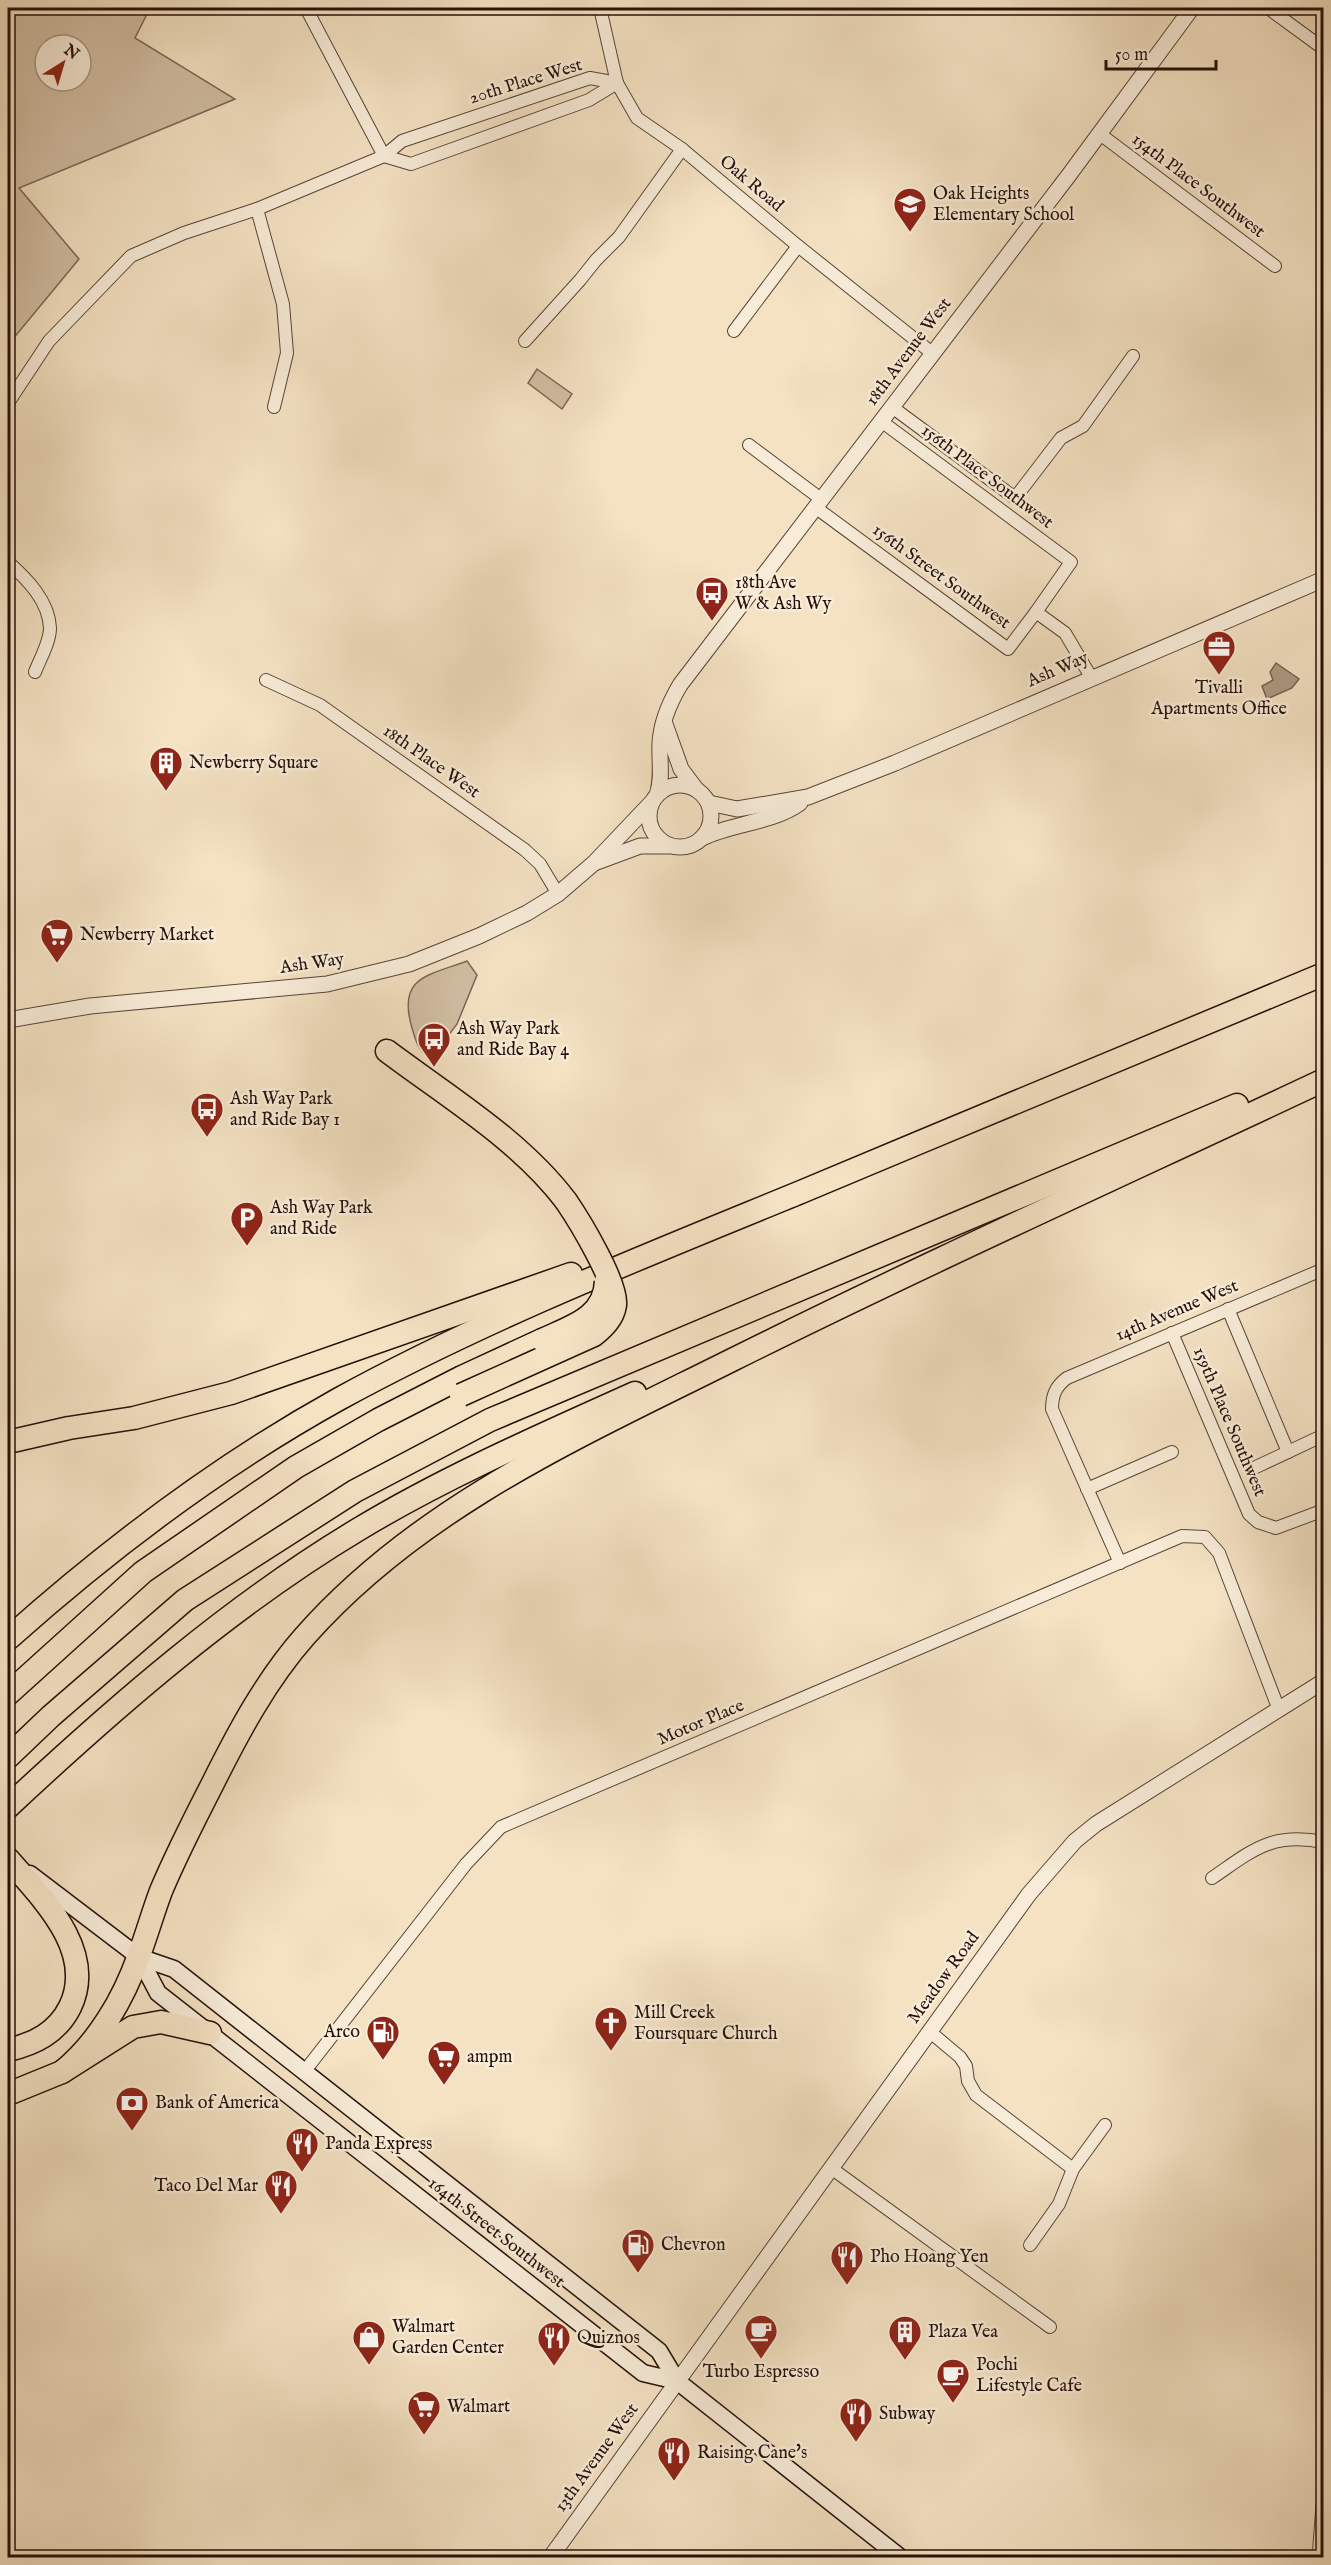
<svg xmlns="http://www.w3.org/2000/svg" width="1331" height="2565" viewBox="0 0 1331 2565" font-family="'IM FELL English',serif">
  <rect width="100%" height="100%" fill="#f4e2c3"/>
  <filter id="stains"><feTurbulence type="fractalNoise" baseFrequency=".00333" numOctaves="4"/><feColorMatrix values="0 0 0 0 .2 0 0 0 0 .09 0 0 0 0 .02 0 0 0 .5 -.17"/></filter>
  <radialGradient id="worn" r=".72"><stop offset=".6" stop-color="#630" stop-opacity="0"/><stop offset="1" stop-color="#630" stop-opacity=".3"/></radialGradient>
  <g fill="#d1bea3" stroke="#7b6756" stroke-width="1.5" fill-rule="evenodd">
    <path d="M8,8H150L135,38L235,99L19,188L79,259L8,345ZM45,45H81V81H45Z"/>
    <path d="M537,369L572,394L562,409L528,383Z"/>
    <path d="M467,961L477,975L457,1024L431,1059C418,1050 416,1042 412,1028C397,977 427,976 467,961Z"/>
  </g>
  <path fill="#ae9b84" stroke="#776353" stroke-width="1.5" d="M1276,663L1299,679L1292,688L1267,699L1262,686L1273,680L1270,672Z"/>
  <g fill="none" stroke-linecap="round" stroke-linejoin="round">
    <g stroke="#594438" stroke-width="14">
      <g id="minor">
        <path d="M306,8L384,156"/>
        <path d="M600,8L617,83L637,118L682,149L798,246L932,353"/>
        <path d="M1268,8L1324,49"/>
        <path d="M1100,134L1275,266"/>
        <path d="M384,156L411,164L589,100L617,83"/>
        <path d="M257,209L283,304L287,353L274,407"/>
        <path d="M734,331L798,246"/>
        <path d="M525,341L580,280L596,260L619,237L682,149"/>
        <path d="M8,403L49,341L131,256L184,233L257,209L384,156L402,141L590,78L617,83"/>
        <path d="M892,407L1015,498L1061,438L1083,426L1133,356"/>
        <path d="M881,421L1071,562L1036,612L1065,633L1091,677"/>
        <path d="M749,445L821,499"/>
        <path d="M815,507L1008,649L1036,612"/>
        <path d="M8,562C27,579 49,601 50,628C50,642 40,659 35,672"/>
        <path d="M266,680L320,705L525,850L540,864L558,894"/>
        <path d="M1228,1309L1288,1452"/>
        <path d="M1172,1333L1249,1514L1258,1522L1276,1528L1324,1510"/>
        <path d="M1256,1467L1324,1435"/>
        <path d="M1087,1489L1172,1452"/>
        <path d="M1120,1563L1052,1409C1052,1395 1056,1386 1067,1378L1324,1269"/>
        <path d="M1212,1878C1253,1850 1271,1832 1324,1842"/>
        <path d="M929,2031L960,2057L966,2066L968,2081L976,2095L1073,2169L1105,2125"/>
        <path d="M304,2072L466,1864L501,1827L1182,1536L1205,1537L1219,1553L1279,1710"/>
        <path d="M831,2168L1050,2327"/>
        <path d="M1030,2245L1059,2204L1073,2169"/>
      </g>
    </g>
    <g stroke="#594438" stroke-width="17">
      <g id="tertiary">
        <path d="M665,724L681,769L696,789"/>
        <circle cx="680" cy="816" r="31"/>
        <path d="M657,795C663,778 659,761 660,743C661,723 670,702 680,685L1069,175L1192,8"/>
        <path d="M709,803L737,809L808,797L895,763L1324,579"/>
        <path d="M702,838C732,823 773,823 800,803"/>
        <path d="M597,862L640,846H669"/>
        <path d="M8,1020L90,1006L327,984L409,964L479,936L527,913L558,894L594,863L651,803"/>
        <path d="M550,2558L1029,1894L1075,1841L1096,1824L1324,1681"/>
        <path d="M1320,2558L1324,2505"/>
      </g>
    </g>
    <g stroke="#251009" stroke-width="19">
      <g id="secondary">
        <path d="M30,1874L139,1957L174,1969L659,2351L677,2381L901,2558"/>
        <path d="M139,1957L158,1993L643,2373L677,2381"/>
      </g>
    </g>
    <g stroke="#251009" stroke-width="25">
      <g id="motorway">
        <path d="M387,1051C448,1097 520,1140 566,1201"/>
        <path d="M8,1442L69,1428L134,1418L231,1393L571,1274"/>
        <path d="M8,1639C110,1548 218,1466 339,1399C487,1318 645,1256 801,1192C975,1119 1149,1047 1324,974"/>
        <path d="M8,1694L143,1572L296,1467L378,1420L462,1377L542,1340"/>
        <path d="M8,1757L51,1716L185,1600L355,1491L490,1420L1237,1105"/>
        <path d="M8,1807C115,1707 232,1605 359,1529C447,1476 542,1435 635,1393"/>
        <path d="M8,1859C42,1898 97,1951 70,2007C57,2033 34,2044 8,2050"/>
        <path d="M62,2072C98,2043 124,1998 139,1955C147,1934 153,1912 161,1891C176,1855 194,1820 212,1785C238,1733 266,1680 305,1636C420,1506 580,1436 732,1360C927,1263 1126,1173 1324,1080"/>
        <path d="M8,2094L62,2072L133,2027L161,2022L210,2033"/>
      </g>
    </g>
    <use href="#minor" stroke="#f8ecd8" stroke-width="12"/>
    <use href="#tertiary" stroke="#f8ecd8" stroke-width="15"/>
    <use href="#secondary" stroke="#f8ecd8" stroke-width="16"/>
    <use href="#motorway" stroke="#f4e2c3" stroke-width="22"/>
    <g stroke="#251009" stroke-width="25" stroke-linecap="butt">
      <g id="motorway-bridge">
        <path d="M542,1340C570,1327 605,1318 606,1281"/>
        <path d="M461,1395L594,1335C604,1327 613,1318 615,1305C618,1284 579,1220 566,1201"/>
      </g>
    </g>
    <use href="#motorway-bridge" stroke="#f4e2c3" stroke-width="22"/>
  </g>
  <defs>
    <g id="school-pin" transform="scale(1.725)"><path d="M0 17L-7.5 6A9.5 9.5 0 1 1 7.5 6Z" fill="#8f2418" stroke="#f8ecd8"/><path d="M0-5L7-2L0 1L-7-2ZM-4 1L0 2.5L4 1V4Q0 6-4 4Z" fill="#fff"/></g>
    <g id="bus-pin" transform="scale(1.725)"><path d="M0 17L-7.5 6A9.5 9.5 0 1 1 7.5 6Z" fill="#8f2418" stroke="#f8ecd8"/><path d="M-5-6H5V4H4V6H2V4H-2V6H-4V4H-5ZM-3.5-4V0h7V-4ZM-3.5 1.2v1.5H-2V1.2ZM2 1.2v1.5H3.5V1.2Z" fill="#fff"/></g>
    <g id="office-pin" transform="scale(1.725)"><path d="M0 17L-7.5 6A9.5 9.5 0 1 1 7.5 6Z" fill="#8f2418" stroke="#f8ecd8"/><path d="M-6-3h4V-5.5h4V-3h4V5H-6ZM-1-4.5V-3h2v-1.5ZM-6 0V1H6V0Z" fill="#fff"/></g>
    <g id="building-pin" transform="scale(1.725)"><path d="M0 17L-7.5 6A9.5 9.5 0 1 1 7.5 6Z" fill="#8f2418" stroke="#f8ecd8"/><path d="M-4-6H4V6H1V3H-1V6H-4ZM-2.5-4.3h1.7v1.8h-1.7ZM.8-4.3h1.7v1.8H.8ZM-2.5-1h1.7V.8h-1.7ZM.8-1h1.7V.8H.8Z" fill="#fff"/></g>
    <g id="supermarket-pin" transform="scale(1.725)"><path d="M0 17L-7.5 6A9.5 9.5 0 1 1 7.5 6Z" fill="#8f2418" stroke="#f8ecd8"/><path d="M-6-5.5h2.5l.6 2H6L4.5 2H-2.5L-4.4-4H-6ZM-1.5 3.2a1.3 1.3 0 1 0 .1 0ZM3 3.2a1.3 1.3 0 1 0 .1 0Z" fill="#fff"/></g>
    <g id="parking-pin" transform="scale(1.725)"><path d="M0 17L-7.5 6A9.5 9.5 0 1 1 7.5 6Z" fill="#8f2418" stroke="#f8ecd8"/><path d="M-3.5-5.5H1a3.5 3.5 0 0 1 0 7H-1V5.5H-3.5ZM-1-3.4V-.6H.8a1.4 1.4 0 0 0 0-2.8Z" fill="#fff"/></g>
    <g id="church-pin" transform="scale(1.725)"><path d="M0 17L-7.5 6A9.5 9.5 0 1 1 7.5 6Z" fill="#8f2418" stroke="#f8ecd8"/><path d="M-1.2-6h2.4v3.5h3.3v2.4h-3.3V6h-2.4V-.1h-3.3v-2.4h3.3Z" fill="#fff"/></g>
    <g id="fuel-pin" transform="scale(1.725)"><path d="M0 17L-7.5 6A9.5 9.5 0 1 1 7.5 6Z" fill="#8f2418" stroke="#f8ecd8"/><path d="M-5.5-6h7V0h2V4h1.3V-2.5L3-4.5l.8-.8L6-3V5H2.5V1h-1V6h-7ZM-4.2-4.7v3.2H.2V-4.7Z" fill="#fff"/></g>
    <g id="bank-pin" transform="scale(1.725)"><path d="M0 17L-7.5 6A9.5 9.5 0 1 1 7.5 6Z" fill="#8f2418" stroke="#f8ecd8"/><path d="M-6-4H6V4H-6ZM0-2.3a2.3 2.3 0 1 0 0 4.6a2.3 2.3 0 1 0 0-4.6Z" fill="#fff"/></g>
    <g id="restaurant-pin" transform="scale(1.725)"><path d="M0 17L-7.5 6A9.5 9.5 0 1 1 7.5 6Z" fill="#8f2418" stroke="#f8ecd8"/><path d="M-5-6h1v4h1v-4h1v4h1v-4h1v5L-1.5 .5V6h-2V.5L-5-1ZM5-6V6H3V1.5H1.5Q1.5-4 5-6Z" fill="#fff"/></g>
    <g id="cafe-pin" transform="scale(1.725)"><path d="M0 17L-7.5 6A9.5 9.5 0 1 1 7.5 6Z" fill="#8f2418" stroke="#f8ecd8"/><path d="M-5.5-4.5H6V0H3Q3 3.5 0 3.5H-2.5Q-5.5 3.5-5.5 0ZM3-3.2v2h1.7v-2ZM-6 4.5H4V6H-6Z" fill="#fff"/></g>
    <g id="shop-pin" transform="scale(1.725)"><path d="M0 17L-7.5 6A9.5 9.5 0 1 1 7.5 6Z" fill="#8f2418" stroke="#f8ecd8"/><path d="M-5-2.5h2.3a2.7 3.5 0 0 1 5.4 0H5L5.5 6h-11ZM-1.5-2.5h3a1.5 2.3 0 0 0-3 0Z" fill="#fff"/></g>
  </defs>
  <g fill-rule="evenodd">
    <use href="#school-pin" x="910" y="204"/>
    <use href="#bus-pin" x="712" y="593"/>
    <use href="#office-pin" x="1219" y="647"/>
    <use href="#building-pin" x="166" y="763"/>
    <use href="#supermarket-pin" x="57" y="935"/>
    <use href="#bus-pin" x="434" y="1039"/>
    <use href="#bus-pin" x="207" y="1109"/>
    <use href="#parking-pin" x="247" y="1218"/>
    <use href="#church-pin" x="611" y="2023"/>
    <use href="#fuel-pin" x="383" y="2032"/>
    <use href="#supermarket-pin" x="444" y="2057"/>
    <use href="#bank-pin" x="132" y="2103"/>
    <use href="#restaurant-pin" x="302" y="2144"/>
    <use href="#restaurant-pin" x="281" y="2186"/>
    <use href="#fuel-pin" x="638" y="2245"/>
    <use href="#restaurant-pin" x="847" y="2257"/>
    <use href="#cafe-pin" x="761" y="2331"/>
    <use href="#building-pin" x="905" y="2332"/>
    <use href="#shop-pin" x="369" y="2337"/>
    <use href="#restaurant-pin" x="554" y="2338"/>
    <use href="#cafe-pin" x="953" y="2375"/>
    <use href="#supermarket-pin" x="424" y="2407"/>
    <use href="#restaurant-pin" x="856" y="2414"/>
    <use href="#restaurant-pin" x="674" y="2453"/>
  </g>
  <g text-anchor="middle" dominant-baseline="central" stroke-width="5" stroke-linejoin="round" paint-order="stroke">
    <g font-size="18" fill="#251009" stroke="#f8ecd8">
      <text transform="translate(526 82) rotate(-17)">20th Place West</text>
      <text transform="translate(751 184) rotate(40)">Oak Road</text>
      <text transform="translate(1198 186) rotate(37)">154th Place Southwest</text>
      <text transform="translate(909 352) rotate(-53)">18th Avenue West</text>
      <text transform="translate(987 477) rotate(37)">156th Place Southwest</text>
      <text transform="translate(941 577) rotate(36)">156th Street Southwest</text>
      <text transform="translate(1058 670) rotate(-23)">Ash Way</text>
      <text transform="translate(431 762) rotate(35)">18th Place West</text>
      <text transform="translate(312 964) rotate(-8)">Ash Way</text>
      <text transform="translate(1177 1311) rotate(-23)">14th Avenue West</text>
      <text transform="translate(1229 1422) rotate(67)">159th Place Southwest</text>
      <text transform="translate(701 1723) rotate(-23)">Motor Place</text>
      <text transform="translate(944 1978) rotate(-54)">Meadow Road</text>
      <text transform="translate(496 2233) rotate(38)">164th Street Southwest</text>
      <text transform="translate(597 2458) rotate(-54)">13th Avenue West</text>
    </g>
    <g font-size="18" fill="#251009" stroke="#f8ecd8" text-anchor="start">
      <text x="933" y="194">Oak Heights<tspan x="933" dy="21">Elementary School</tspan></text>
      <text x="735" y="583">18th Ave<tspan x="735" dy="21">W &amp; Ash Wy</tspan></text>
      <text x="1219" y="688" text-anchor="middle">Tivalli<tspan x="1219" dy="21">Apartments Office</tspan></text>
      <text x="189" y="763">Newberry Square</text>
      <text x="80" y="935">Newberry Market</text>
      <text x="457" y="1029">Ash Way Park<tspan x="457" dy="21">and Ride Bay 4</tspan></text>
      <text x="230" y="1099">Ash Way Park<tspan x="230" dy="21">and Ride Bay 1</tspan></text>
      <text x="270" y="1208">Ash Way Park<tspan x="270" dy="21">and Ride</tspan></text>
      <text x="634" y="2013">Mill Creek<tspan x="634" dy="21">Foursquare Church</tspan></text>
      <text x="360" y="2032" text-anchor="end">Arco</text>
      <text x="467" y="2057">ampm</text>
      <text x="155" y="2103">Bank of America</text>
      <text x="325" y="2144">Panda Express</text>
      <text x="258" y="2186" text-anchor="end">Taco Del Mar</text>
      <text x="661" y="2245">Chevron</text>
      <text x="870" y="2257">Pho Hoang Yen</text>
      <text x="392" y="2327">Walmart<tspan x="392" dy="21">Garden Center</tspan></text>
      <text x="928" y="2332">Plaza Vea</text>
      <text x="577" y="2338">Quiznos</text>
      <text x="976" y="2365">Pochi<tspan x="976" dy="21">Lifestyle Cafe</tspan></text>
      <text x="761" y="2372" text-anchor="middle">Turbo Espresso</text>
      <text x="447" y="2407">Walmart</text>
      <text x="879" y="2414">Subway</text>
      <text x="697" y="2453">Raising Cane's</text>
    </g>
  </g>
  <rect width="1331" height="2565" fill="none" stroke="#f4e2c3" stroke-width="30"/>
  <rect x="9" y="9" width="1313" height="2547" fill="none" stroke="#251009" stroke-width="3"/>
  <rect x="15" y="15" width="1301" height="2535" fill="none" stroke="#251009" stroke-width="1.5"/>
  <g transform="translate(63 63) rotate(37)"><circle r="28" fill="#f8ecd8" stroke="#a49485" stroke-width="1.5"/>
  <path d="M0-4.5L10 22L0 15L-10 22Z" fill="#8f2418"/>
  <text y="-9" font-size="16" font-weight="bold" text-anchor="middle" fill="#251009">N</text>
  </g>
  <path d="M1106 60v9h110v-9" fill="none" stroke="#251009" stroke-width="3"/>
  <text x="1115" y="60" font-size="18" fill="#251009" stroke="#f8ecd8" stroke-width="4.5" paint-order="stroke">50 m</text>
  <rect width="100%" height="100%" filter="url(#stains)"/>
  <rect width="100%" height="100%" fill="url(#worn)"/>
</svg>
